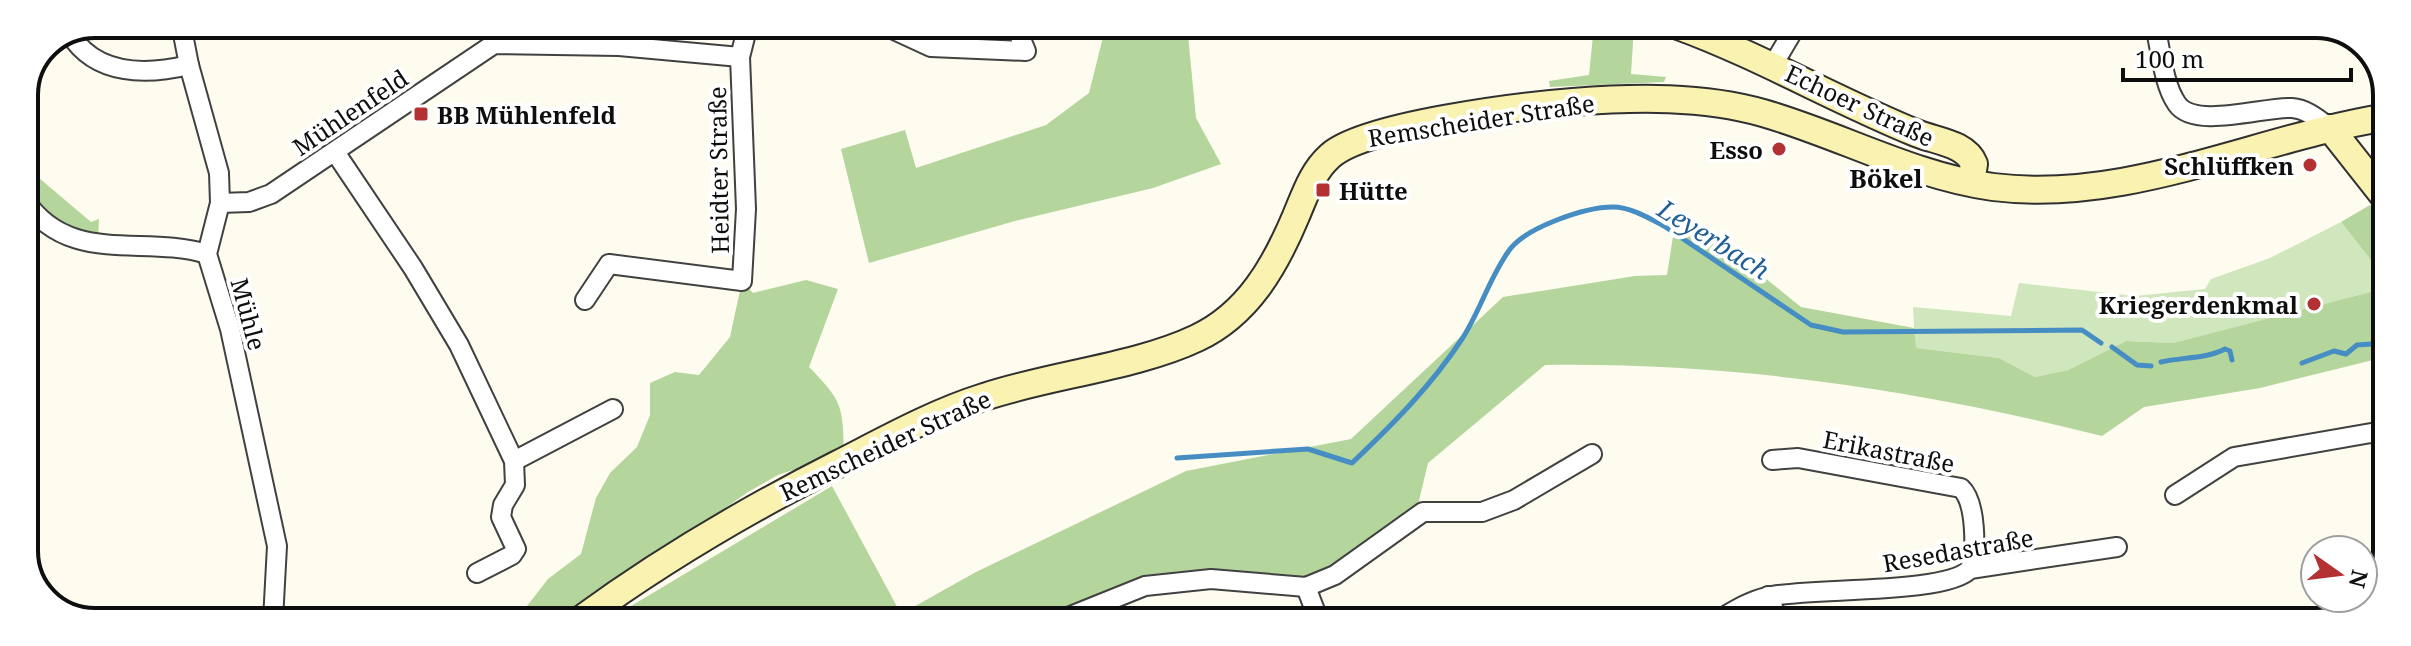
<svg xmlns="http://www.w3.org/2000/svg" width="2411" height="646" viewBox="0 0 2411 646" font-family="'Noto Serif',serif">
  <rect width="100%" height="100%" fill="#fefbef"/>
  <path fill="#d0e6bc" d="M2341,222L2386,279V288L2173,343L2126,341L2068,370L2035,377L1999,358L1915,348L1913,307L2011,316L2019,283L2135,296L2205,289L2211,279L2270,258Z"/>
  <g fill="#b4d59c">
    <path d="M1106,25H1187L1196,118L1221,164L1153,188L1015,221L869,263L841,149L905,130L916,168L1046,125L1089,93Z"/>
    <path d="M1594,26H1634L1631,74L1666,77L1664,82L1550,87L1549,81L1589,75Z"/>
    <path d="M26,167L91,222L99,219L98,238C66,230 47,214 24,191Z"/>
    <path d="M2370,205L2386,223V279L2341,222Z"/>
    <path d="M1676,217L1755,270L1801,307L1914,328L1916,348L1999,358L2035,377L2068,370L2126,341L2173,343L2386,288V361L2377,359L2260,388L2144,407L2102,436C1921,390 1731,362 1545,365L1428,463L1417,509L1333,569L1301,577L1216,570L1141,578L1037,621L622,620L616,615L832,486L901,614L976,572L1186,471L1351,439L1503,297L1635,276L1667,275Z"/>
    <path d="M806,280L838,289L809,367C842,401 843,405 844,453L778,475L748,492L565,620H499L527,606L548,579L581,554L596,498L610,473L637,447L650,415V383L675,372L699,375L730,337L742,281L753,293Z"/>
  </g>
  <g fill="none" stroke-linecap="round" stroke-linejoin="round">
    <g stroke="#458dc3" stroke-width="5">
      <path d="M2112,347L2137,365L2151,366"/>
      <path d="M2161,362C2182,357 2206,359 2225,349L2230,351L2232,360"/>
      <path d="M2302,363L2334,351L2346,354L2357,345L2386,343"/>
      <path d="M1177,458L1308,449L1352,463C1393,424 1431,386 1462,339C1480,311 1489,279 1508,252C1523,228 1585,207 1613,207C1630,207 1649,218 1664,226L1811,325L1843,332L2082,330L2101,343"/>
      <path d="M752,620L771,612"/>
    </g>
    <g stroke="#414141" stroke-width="22">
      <g id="street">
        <path d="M181,24L189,65L219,173L220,203L207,254L230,329L277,546L273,620"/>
        <path d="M2155,26C2161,50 2163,84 2177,104C2195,130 2266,106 2292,108C2307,109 2319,120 2330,128"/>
        <path d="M892,29L931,47L1026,51L1015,25"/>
        <path d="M70,34C96,76 147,75 189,65"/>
        <path d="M1773,65L1796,26"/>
        <path d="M335,152L413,268L459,345L514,461L515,485L503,505L501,517L516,549L512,555L477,573"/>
        <path d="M24,199C69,267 143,234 207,254"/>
        <path d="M220,203L249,202L271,194L494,44L619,46L740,57"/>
        <path d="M585,300L609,264L742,281L746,209L740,57L748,25"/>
        <path d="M1772,460L1798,458L1961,488C1976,502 1977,550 1970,569"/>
        <path d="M514,461L613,409"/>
        <path d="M2175,495L2234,457L2371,433L2385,434"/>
        <path d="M1306,587L1319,621"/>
        <path d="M1768,596L1779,621"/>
        <path d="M1058,621L1145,586L1211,579L1306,587L1335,575L1423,512H1482L1514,500L1592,454"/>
        <path d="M1717,621C1732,612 1749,601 1767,597C1807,587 1947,595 1970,569L2117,547"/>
      </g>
    </g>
    <g stroke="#303030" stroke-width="30">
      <g id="secondary">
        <path d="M1678,26C1760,56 1835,100 1916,133C1935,141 1966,143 1974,164L1971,182"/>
        <path d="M2330,128L2386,199"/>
        <path d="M580,620C662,560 747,510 838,464C885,440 933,413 984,397C1049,375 1136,367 1197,338C1248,314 1275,266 1296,216C1305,195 1312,172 1330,156C1364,125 1522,106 1573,102C1636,97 1703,96 1763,113C1840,135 1913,176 1993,187C2128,204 2256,138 2387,117"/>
      </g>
    </g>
    <use href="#street" stroke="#fff" stroke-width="18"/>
    <use href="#secondary" stroke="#f9f2b0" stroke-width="26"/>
  </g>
  <g fill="#b33033" stroke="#fff" stroke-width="3">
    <rect x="413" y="106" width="16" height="16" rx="4"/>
    <circle cx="1779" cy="149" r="8"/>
    <circle cx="2310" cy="165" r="8"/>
    <rect x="1315" y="182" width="16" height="16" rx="4"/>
    <circle cx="2314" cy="304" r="8"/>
  </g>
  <g text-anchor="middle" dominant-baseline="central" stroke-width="8" stroke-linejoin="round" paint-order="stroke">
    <g font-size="24" fill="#0e0e0e" stroke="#fff">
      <text transform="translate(1860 105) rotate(25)">Echoer Straße</text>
      <text transform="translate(350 112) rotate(-34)">Mühlenfeld</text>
      <text transform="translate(1481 120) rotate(-9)">Remscheider Straße</text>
      <text transform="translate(718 170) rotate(-91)">Heidter Straße</text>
      <text transform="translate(249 314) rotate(75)">Mühle</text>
      <text transform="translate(885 445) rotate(-25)">Remscheider Straße</text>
      <text transform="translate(1889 451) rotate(11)">Erikastraße</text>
      <text transform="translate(1958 550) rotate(-10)">Resedastraße</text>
    </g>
    <g font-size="24" font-weight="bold" fill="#0e0e0e" stroke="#fff" text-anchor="end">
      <text x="437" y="114" text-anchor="start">BB Mühlenfeld</text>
      <text x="1763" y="149">Esso</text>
      <text x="2294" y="165">Schlüffken</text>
      <text x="1339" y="190" text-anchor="start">Hütte</text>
      <text x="2298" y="304">Kriegerdenkmal</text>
    </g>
    <g font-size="26" font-weight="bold" fill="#0e0e0e" stroke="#fff">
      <text x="1886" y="178">Bökel</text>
    </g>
    <g font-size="26" font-style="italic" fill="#215f96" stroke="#fff">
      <text transform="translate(1714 239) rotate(32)">Leyerbach</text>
    </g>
  </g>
  <path d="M0 0H2411V646H0ZM95 38H2316A57 57 0 0 1 2373 95V551A57 57 0 0 1 2316 608H95A57 57 0 0 1 38 551V95A57 57 0 0 1 95 38Z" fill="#fff" fill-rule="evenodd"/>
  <path fill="none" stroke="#0e0e0e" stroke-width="4" d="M95 38H2316A57 57 0 0 1 2373 95V551A57 57 0 0 1 2316 608H95A57 57 0 0 1 38 551V95A57 57 0 0 1 95 38Z"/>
  <g transform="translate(2339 574) rotate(104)"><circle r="38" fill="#ffffff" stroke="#9f9f9f" stroke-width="2"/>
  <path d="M0-6L14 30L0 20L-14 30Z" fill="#b33033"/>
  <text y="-12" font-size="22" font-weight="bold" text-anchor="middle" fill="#0e0e0e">N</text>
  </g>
  <path d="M2123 68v12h228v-12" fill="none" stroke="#0e0e0e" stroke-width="4"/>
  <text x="2135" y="68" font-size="24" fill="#0e0e0e" stroke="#ffffff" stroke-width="6" paint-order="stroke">100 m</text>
</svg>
